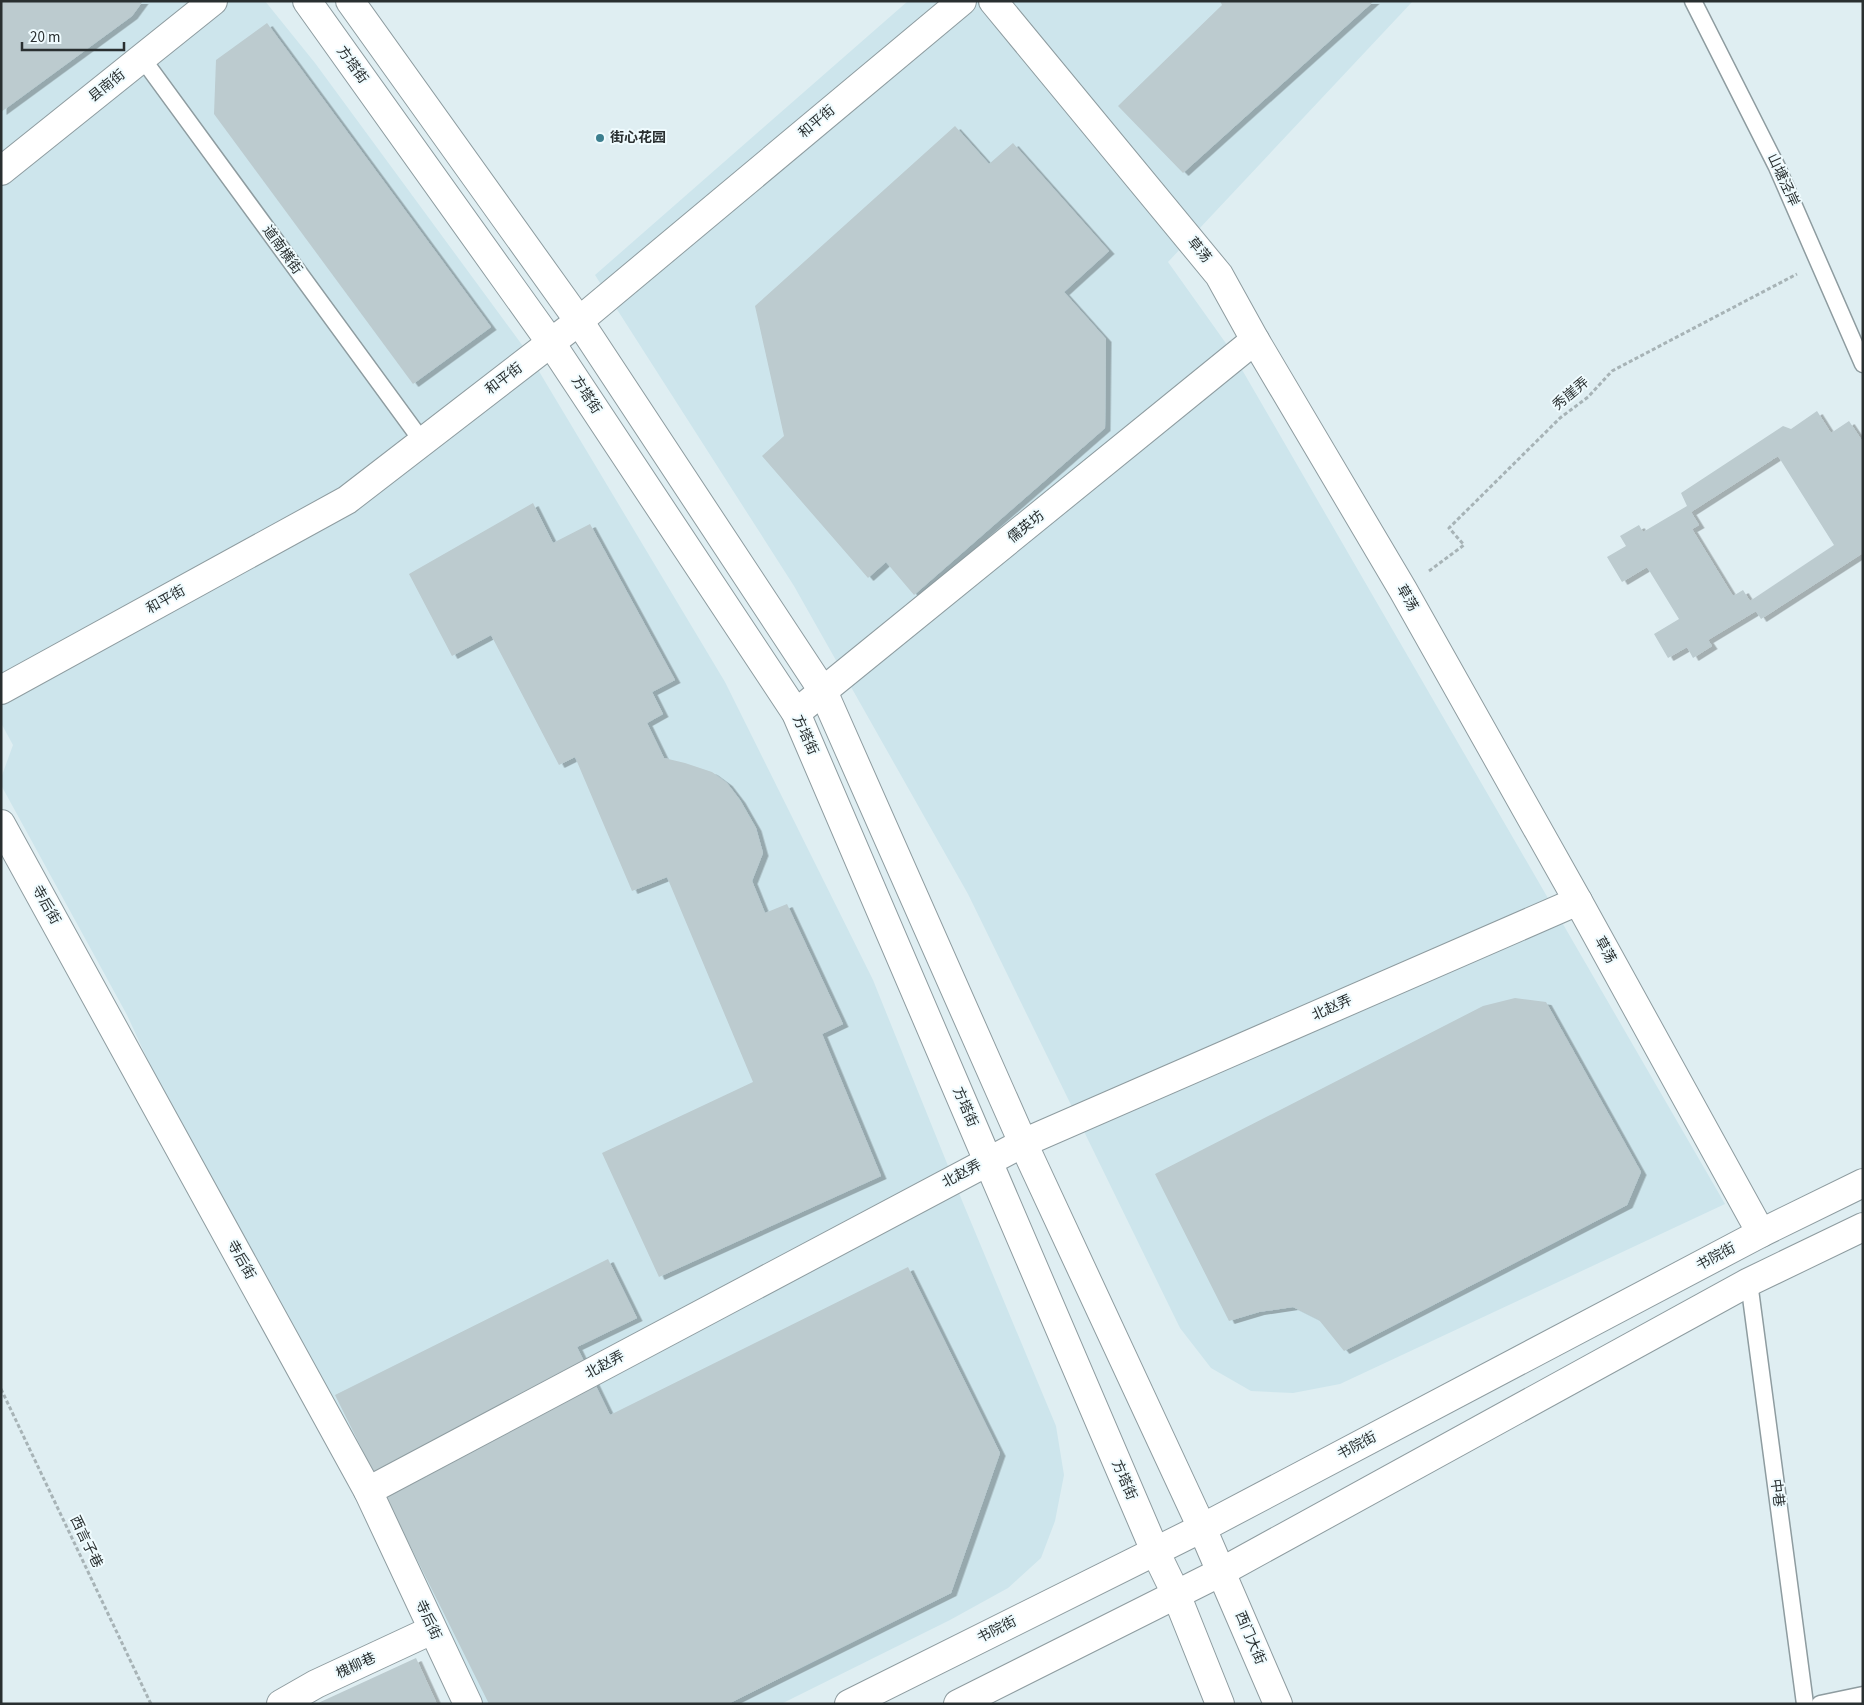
<svg xmlns="http://www.w3.org/2000/svg" width="1864" height="1705" viewBox="0 0 1864 1705" font-family="'Source Sans 3','Noto Sans SC',sans-serif">
  <defs>
    <filter id="shadow"><feDropShadow dx="5.5" dy="3" stdDeviation="0" flood-color="#0004"/></filter>
  </defs>
  <rect width="100%" height="100%" fill="#dfeef2"/>
  <g fill="#cde5ec">
    <path d="M1,1H265L315,63L528,353L725,682L873,980L963,1203L1056,1426L1064,1475L1055,1521L1041,1558L1008,1588L950,1620L781,1704H457L392,1564L262,1308L127,1015L1,785V778L13,745L1,723Z"/>
    <path d="M908,1H1413L1168,262L1230,349L1725,1204L1340,1384L1293,1393L1251,1391L1211,1368L1180,1328L968,894L794,586L595,275Z"/>
  </g>
  <g fill="#bccbcf" fill-rule="evenodd" filter="url(#shadow)">
    <path d="M1,1H143L132,16L1,112Z"/>
    <path d="M1220,1H1374L1183,173L1118,106L1222,5Z"/>
    <path d="M267,23L491,327L413,384L214,114L216,60Z"/>
    <path d="M955,126L989,164L1013,143L1109,251L1064,292L1106,339L1105,428L914,595L886,562L868,578L762,456L784,436L755,306Z"/>
    <path d="M1817,411L1831,433L1849,421L1863,442V553L1761,619L1756,611L1708,640L1712,646L1693,658L1687,647L1668,658L1654,634L1679,619L1647,567L1622,582L1607,557L1626,546L1620,536L1639,525L1643,532L1687,506L1681,493L1783,426L1791,429ZM1778,456L1834,545L1750,601L1743,590L1733,596L1692,529L1699,525L1691,512Z"/>
    <path d="M533,503L553,543L590,524L675,680L652,692L663,714L647,723L664,758L685,763L712,772L727,783L740,800L756,828L763,853L752,881L765,913L787,904L843,1024L822,1034L881,1176L659,1277L602,1153L753,1082L667,877L632,891L575,757L559,765L491,635L452,656L409,574Z"/>
    <path d="M1515,998L1546,1002L1641,1172L1627,1205L1344,1351L1319,1320L1293,1307L1259,1312L1229,1321L1155,1174L1483,1006Z"/>
    <path d="M608,1259L637,1318L577,1347L610,1415L908,1267L1000,1453L951,1593L728,1704H489L335,1395Z"/>
    <path d="M416,1658L437,1704H316Z"/>
  </g>
  <g fill="none" stroke-linecap="round" stroke-linejoin="round">
    <g stroke="#8e9ca0" stroke-width="19">
      <g id="lane">
        <path d="M1693,1L1777,167L1863,364"/>
        <path d="M142,58L422,441"/>
        <path d="M1749,1282L1805,1704"/>
        <path d="M1820,1704L1863,1695"/>
      </g>
    </g>
    <g stroke="#8e9ca0" stroke-width="30">
      <g id="street">
        <path d="M993,1L1219,275L1255,340L1403,590L1578,901L1761,1233"/>
        <path d="M1,171L213,1"/>
        <path d="M1,690L347,500L579,321L962,1"/>
        <path d="M796,713L1255,340"/>
        <path d="M1,824L368,1491L468,1704"/>
        <path d="M368,1491L1023,1143L1578,901"/>
        <path d="M281,1704L316,1684L432,1630"/>
      </g>
    </g>
    <g stroke="#8e9ca0" stroke-width="30">
      <g id="secondary">
        <path d="M307,1L551,343L796,713L1155,1551L1176,1594L1220,1704"/>
        <path d="M350,1L579,321L823,691L1023,1143L1202,1528L1278,1704"/>
      </g>
    </g>
    <g stroke="#8e9ca0" stroke-width="30">
      <g id="primary">
        <path d="M849,1704L1202,1528L1761,1233L1863,1183"/>
        <path d="M958,1704L1221,1572L1749,1282L1863,1227"/>
      </g>
    </g>
    <g stroke="#a7b3b6" stroke-width="3" stroke-dasharray="4 2.5" stroke-linecap="butt">
      <path d="M1429,571L1464,545L1449,528L1560,418L1588,397L1612,371L1797,274"/>
      <path d="M1,1389L151,1704"/>
    </g>
    <use href="#lane" stroke="#fff" stroke-width="16"/>
    <use href="#street" stroke="#fff" stroke-width="28"/>
    <use href="#secondary" stroke="#fff" stroke-width="28"/>
    <use href="#primary" stroke="#fff" stroke-width="28"/>
  </g>
  <circle fill="#3c7f8f" stroke="#effbfe" stroke-width="2" cx="600" cy="138" r="5"/>
  <g text-anchor="middle" dominant-baseline="central" stroke-width="4" stroke-linejoin="round" paint-order="stroke">
    <g font-size="14" fill="#292f30" stroke="#effbfe">
      <text transform="translate(352 65) rotate(54)">方塔街</text>
      <text transform="translate(107 86) rotate(-39)">县南街</text>
      <text transform="translate(817 122) rotate(-40)">和平街</text>
      <text transform="translate(1783 180) rotate(65)">山塘泾岸</text>
      <text transform="translate(282 250) rotate(54)">道南横街</text>
      <text transform="translate(1199 250) rotate(51)">草荡</text>
      <text transform="translate(504 379) rotate(-37)">和平街</text>
      <text transform="translate(1571 394) rotate(-40)">秀崖弄</text>
      <text transform="translate(586 395) rotate(57)">方塔街</text>
      <text transform="translate(1026 527) rotate(-39)">儒英坊</text>
      <text transform="translate(1407 598) rotate(60)">草荡</text>
      <text transform="translate(166 600) rotate(-29)">和平街</text>
      <text transform="translate(805 735) rotate(66)">方塔街</text>
      <text transform="translate(46 905) rotate(61)">寺后街</text>
      <text transform="translate(1605 950) rotate(61)">草荡</text>
      <text transform="translate(1332 1008) rotate(-24)">北赵弄</text>
      <text transform="translate(965 1107) rotate(67)">方塔街</text>
      <text transform="translate(962 1174) rotate(-28)">北赵弄</text>
      <text transform="translate(1716 1257) rotate(-28)">书院街</text>
      <text transform="translate(241 1260) rotate(61)">寺后街</text>
      <text transform="translate(605 1365) rotate(-28)">北赵弄</text>
      <text transform="translate(1357 1446) rotate(-28)">书院街</text>
      <text transform="translate(1124 1480) rotate(67)">方塔街</text>
      <text transform="translate(1777 1493) rotate(83)">中巷</text>
      <text transform="translate(86 1542) rotate(64)">西言子巷</text>
      <text transform="translate(428 1620) rotate(65)">寺后街</text>
      <text transform="translate(997 1630) rotate(-27)">书院街</text>
      <text transform="translate(1250 1638) rotate(67)">西门大街</text>
      <text transform="translate(356 1666) rotate(-25)">槐柳巷</text>
    </g>
    <g font-size="14" font-weight="bold" fill="#292f30" stroke="#effbfe" text-anchor="start">
      <text x="610" y="138">街心花园</text>
    </g>
  </g>
  <rect width="1864" height="1705" fill="none" stroke="#292f30" stroke-width="5"/>
  <path d="M22 42v8h102v-8" fill="none" stroke="#292f30" stroke-width="2.5"/>
  <text x="30" y="42" font-size="15" fill="#292f30" stroke="#effbfe" stroke-width="4" paint-order="stroke">20 m</text>
</svg>
